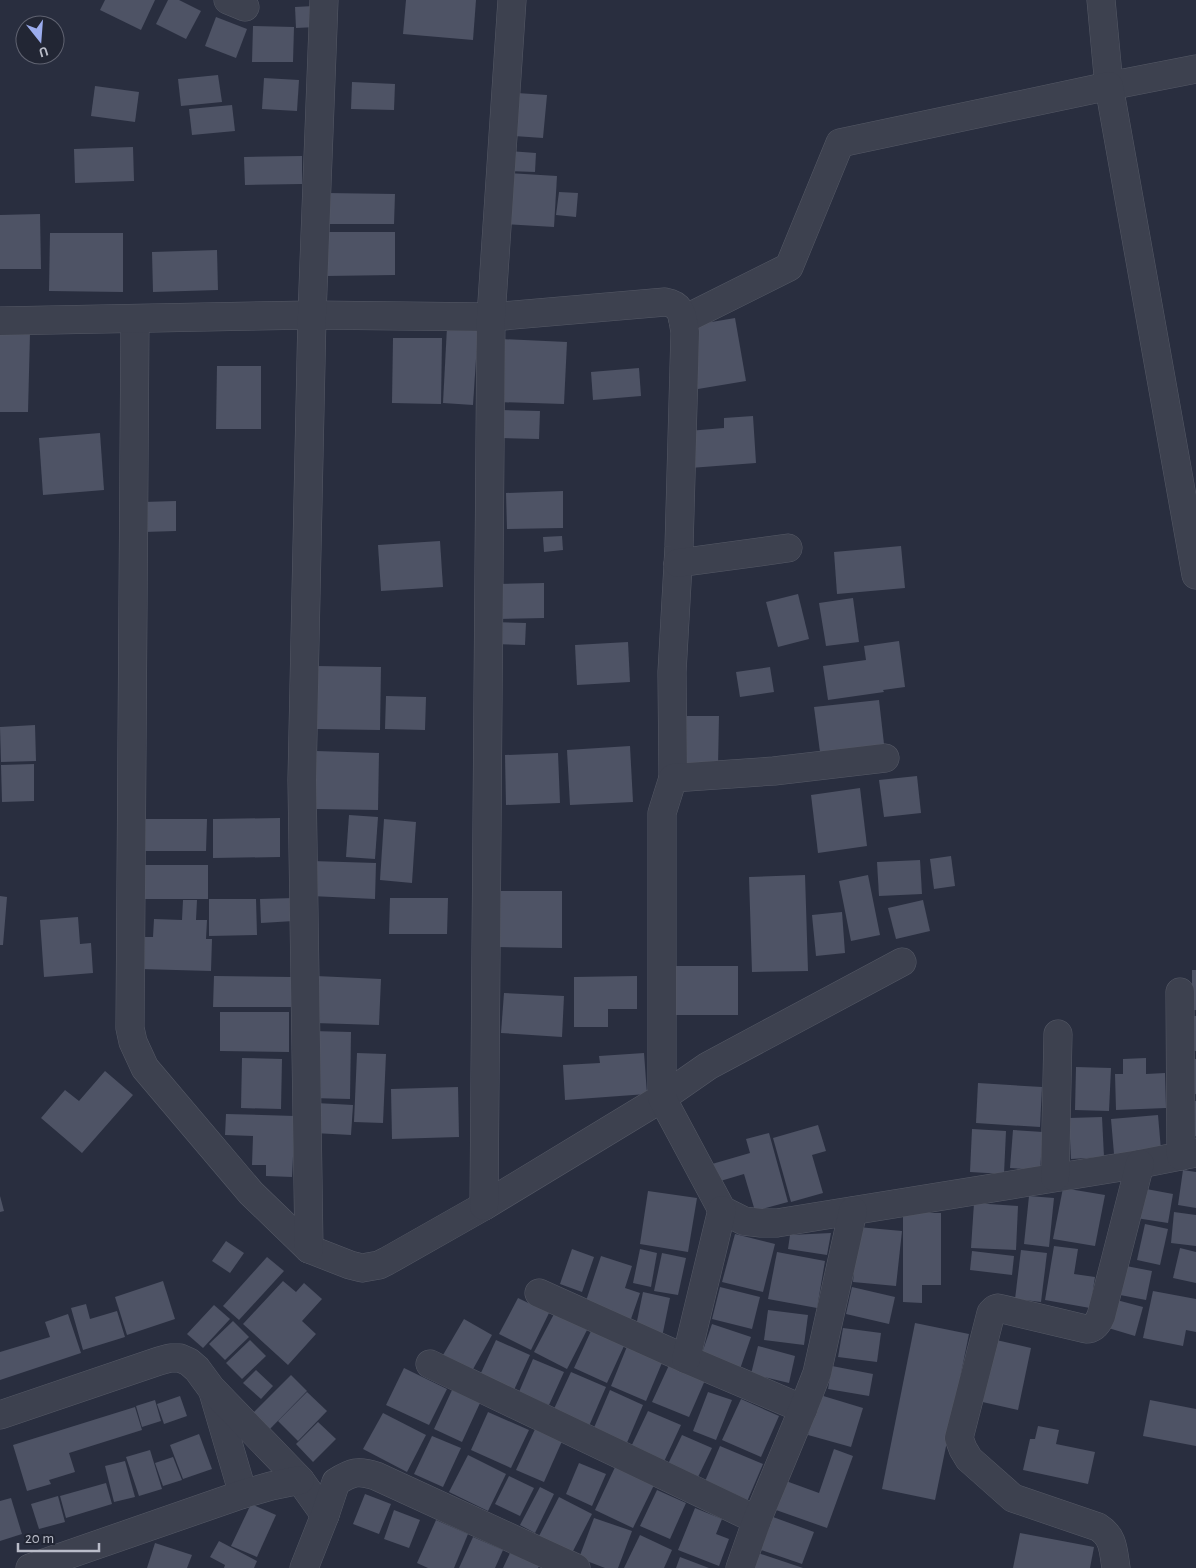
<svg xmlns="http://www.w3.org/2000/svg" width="1196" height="1568" viewBox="0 0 1196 1568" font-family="'Alegreya Sans',sans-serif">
  <rect width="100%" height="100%" fill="#292e3f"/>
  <g fill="#4e5365">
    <path d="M105,0H155L141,30L100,10Z"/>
    <path d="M168,0H179L201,11L186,39L156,24Z"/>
    <path d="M406,0H476L473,40L403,34Z"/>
    <path d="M314,6L316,27L296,28L295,7Z"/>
    <path d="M216,17L247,29L236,58L205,46Z"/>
    <path d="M253,26L294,27L293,62H252Z"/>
    <path d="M218,75L222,102L181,106L178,79Z"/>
    <path d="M264,78L299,80L297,111L262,109Z"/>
    <path d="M352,82L395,84L394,110L351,109Z"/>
    <path d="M95,86L139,92L135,122L91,116Z"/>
    <path d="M517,93L547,95L543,138L514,136Z"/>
    <path d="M232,105L235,131L192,135L189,109Z"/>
    <path d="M133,147L134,181L75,183L74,149Z"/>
    <path d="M509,151L536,153L535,172L508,171Z"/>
    <path d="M302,156V184L245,185L244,157Z"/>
    <path d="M508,173L557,176L554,227L504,224Z"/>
    <path d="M559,192L578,193L576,217L556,215Z"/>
    <path d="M327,193L395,194L394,224H327Z"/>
    <path d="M40,214L41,269H0V215Z"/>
    <path d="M326,232H395V275L326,276Z"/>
    <path d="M50,233H123V292L49,291Z"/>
    <path d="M217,250L218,290L153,292L152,252Z"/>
    <path d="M735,318L746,381L698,389L688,326Z"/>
    <path d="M447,327L478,329L473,405L443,403Z"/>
    <path d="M0,333H30L28,412H0Z"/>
    <path d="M393,338H442L441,404L392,403Z"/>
    <path d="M500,339L567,342L564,404L497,402Z"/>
    <path d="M217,366H261V429H216Z"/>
    <path d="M639,368L641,396L593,400L591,372Z"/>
    <path d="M500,410L540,411L539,439L499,438Z"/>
    <path d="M753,416L756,463L690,468L688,431L724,428V418Z"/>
    <path d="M100,433L104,490L43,495L39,438Z"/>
    <path d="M563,491V528L507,529L506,493Z"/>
    <path d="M176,501V531L144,532L143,502Z"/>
    <path d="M562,536L563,550L544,552L543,537Z"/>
    <path d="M440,541L443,587L381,591L378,545Z"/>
    <path d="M901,546L905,588L837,594L834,552Z"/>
    <path d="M544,583V618L495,619L494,584Z"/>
    <path d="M798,594L809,639L778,647L766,602Z"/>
    <path d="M853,598L859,642L826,646L819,603Z"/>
    <path d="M492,622L526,623L525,645L492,644Z"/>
    <path d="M899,641L905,687L883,690L884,692L828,700L823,666L866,660L864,646Z"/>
    <path d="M628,642L630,682L577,685L575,645Z"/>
    <path d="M316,666L381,667L380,730L315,729Z"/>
    <path d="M770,667L774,692L740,697L736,672Z"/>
    <path d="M386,696L426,697L425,730L385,729Z"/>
    <path d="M879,700L884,744L820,752L814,707Z"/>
    <path d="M680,716H719L718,766H680Z"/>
    <path d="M35,725L36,761L1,762L0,727Z"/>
    <path d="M630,746L633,802L570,805L567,750Z"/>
    <path d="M316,751L379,753L378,810L315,809Z"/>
    <path d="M558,753L560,803L506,805L505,755Z"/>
    <path d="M34,764V801L2,802L1,765Z"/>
    <path d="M917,776L921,813L884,817L879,780Z"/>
    <path d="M860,788L867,846L818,853L811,795Z"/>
    <path d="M349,815L378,817L375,859L346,857Z"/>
    <path d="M280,818V857L213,858V819Z"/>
    <path d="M137,819H207L206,851H137Z"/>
    <path d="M384,819L416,822L412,883L380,880Z"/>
    <path d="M951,856L955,886L934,889L930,859Z"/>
    <path d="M920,860L922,894L879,896L877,862Z"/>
    <path d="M312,861L376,863L375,899L311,896Z"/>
    <rect x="138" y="865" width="70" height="34"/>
    <path d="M805,875L808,971L752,972L749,877Z"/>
    <path d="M868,875L880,935L851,941L839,881Z"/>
    <path d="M496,891H562V948L495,947Z"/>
    <path d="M0,896L7,897L3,945H0Z"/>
    <path d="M294,898V921L261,923L260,899Z"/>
    <path d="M390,898H448L447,934H389Z"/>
    <path d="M209,899H256L257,935L209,936Z"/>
    <path d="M183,900H197L196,920H207L206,939H212L211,971L140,969L141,937H153L154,919L182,920Z"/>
    <path d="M923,900L930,931L896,939L888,908Z"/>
    <path d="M842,912L845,953L816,956L812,915Z"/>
    <path d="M78,917L80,944L91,943L93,973L44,977L40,920Z"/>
    <path d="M674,966H738V1015H675Z"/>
    <rect x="1192" y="970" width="4" height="40"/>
    <path d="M214,976L291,977V1007H213Z"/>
    <path d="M316,976L381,979L379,1025L314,1023Z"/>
    <path d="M637,976V1009H608V1027H574V977Z"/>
    <path d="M504,993L564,996L562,1037L501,1033Z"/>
    <path d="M220,1012H289V1052L220,1051Z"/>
    <rect x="1191" y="1016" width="5" height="35"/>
    <path d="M312,1031L351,1032L350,1099L311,1098Z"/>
    <path d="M357,1053L386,1054L383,1123L354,1122Z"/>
    <path d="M644,1053L647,1094L565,1100L563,1065L600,1063L599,1056Z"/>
    <path d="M242,1058L282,1059L281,1109L241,1108Z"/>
    <path d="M1146,1058V1074L1165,1073L1166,1108L1116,1110L1115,1074H1123V1059Z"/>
    <path d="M1191,1059H1196V1094L1191,1095Z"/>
    <path d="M1076,1067L1111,1068L1109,1111L1075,1110Z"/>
    <path d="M105,1071L133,1095L82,1153L41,1118L65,1090L79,1101Z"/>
    <path d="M978,1083L1042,1087L1040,1127L976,1123Z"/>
    <path d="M458,1087L459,1137L392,1139L391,1089Z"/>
    <rect x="1192" y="1101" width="4" height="35"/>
    <path d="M316,1103L353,1105L351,1135L314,1133Z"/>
    <path d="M226,1114L295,1116L292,1177L266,1176V1165H252L253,1136L225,1135Z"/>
    <path d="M1158,1115L1161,1150L1114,1154L1111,1119Z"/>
    <path d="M1102,1117L1104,1157L1071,1159L1069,1118Z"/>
    <path d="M818,1125L826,1151L812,1155L823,1193L791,1202L773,1138Z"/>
    <path d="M972,1129L1006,1131L1004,1174L970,1172Z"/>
    <path d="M1013,1130L1043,1132L1040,1170L1010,1168Z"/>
    <path d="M769,1133L788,1202L755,1211L744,1174L717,1182L712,1164L750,1153L746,1139Z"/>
    <path d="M1183,1170L1196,1172V1208L1178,1205Z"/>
    <path d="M1063,1188L1105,1195L1095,1246L1053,1239Z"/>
    <path d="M1141,1188L1173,1194L1168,1223L1136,1218Z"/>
    <path d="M648,1191L697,1198L688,1252L640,1244Z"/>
    <path d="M0,1196L4,1211L0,1212Z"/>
    <path d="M1029,1196L1054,1198L1049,1247L1024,1244Z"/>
    <path d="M974,1203L1018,1206L1016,1250L971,1248Z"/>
    <path d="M1174,1212L1196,1215V1246L1171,1243Z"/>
    <path d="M903,1213H941V1285H922V1303L903,1302Z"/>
    <path d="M1145,1224L1168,1229L1160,1265L1137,1260Z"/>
    <path d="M858,1227L902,1231L896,1286L853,1282Z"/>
    <path d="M831,1233L827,1255L788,1249L790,1235Z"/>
    <path d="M735,1234L775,1244L763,1292L722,1282Z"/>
    <path d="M226,1241L244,1253L230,1273L212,1261Z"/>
    <path d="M1054,1246L1078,1249L1074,1274L1095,1277L1090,1308L1045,1300Z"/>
    <path d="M1180,1248L1196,1252V1283L1173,1278Z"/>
    <path d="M572,1249L594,1257L582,1292L560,1284Z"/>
    <path d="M640,1249L657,1253L651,1287L633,1283Z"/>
    <path d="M1021,1250L1047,1253L1041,1302L1015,1299Z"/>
    <path d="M972,1251L1014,1256L1012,1275L970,1270Z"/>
    <path d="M777,1252L825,1261L817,1308L768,1299Z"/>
    <path d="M662,1253L686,1258L678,1295L654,1291Z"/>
    <path d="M601,1256L632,1266L625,1288L640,1293L631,1319L585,1304Z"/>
    <path d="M267,1257L284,1271L239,1320L223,1306Z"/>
    <path d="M1121,1265L1152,1271L1146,1300L1115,1294Z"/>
    <path d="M163,1281L175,1319L127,1335L115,1297Z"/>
    <path d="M283,1281L296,1292L304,1283L322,1299L302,1321L316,1334L288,1365L243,1324Z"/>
    <path d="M720,1287L760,1297L752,1329L712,1319Z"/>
    <path d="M852,1287L895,1297L889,1324L846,1314Z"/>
    <path d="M1153,1291L1196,1299V1332L1186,1330L1183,1346L1143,1338Z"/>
    <path d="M643,1292L670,1298L662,1337L635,1331Z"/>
    <path d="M518,1298L549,1313L531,1350L499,1334Z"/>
    <path d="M1113,1299L1143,1307L1135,1336L1105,1327Z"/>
    <path d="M86,1304L90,1319L117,1311L125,1337L83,1350L71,1308Z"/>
    <path d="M214,1305L230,1319L203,1348L187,1334Z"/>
    <path d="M768,1310L808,1315L804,1345L764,1340Z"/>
    <path d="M68,1314L81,1353L0,1380V1352L50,1337L45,1322Z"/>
    <path d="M554,1314L587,1330L567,1369L534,1352Z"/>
    <path d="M464,1319L492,1335L472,1371L443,1355Z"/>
    <path d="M233,1321L249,1337L225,1360L209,1344Z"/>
    <path d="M915,1323L969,1334L935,1500L882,1489Z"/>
    <path d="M712,1324L751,1337L739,1372L700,1359Z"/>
    <path d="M843,1328L881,1333L877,1362L838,1357Z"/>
    <path d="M591,1331L624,1346L607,1383L574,1368Z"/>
    <path d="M992,1339L1031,1348L1018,1410L978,1401Z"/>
    <path d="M250,1340L266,1356L242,1379L226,1363Z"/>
    <path d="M496,1340L530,1355L514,1390L480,1375Z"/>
    <path d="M628,1344L664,1358L646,1401L611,1386Z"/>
    <path d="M758,1346L795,1356L789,1383L751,1374Z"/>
    <path d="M533,1359L564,1372L549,1405L519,1392Z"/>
    <path d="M670,1363L706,1378L689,1417L652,1402Z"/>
    <path d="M832,1366L873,1374L869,1396L828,1389Z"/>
    <path d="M404,1368L447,1389L429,1425L386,1405Z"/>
    <path d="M256,1370L273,1386L261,1399L243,1383Z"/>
    <path d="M571,1372L606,1387L589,1426L553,1411Z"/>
    <path d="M291,1375L307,1391L267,1432L250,1416Z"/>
    <path d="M452,1390L480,1403L462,1442L434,1429Z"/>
    <path d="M610,1390L643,1405L626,1445L593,1430Z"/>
    <path d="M307,1392L327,1411L298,1441L278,1421Z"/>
    <path d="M708,1392L732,1400L716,1440L693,1431Z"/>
    <path d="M820,1395L863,1408L851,1447L808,1435Z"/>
    <path d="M180,1396L187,1416L164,1424L157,1404Z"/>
    <path d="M741,1399L779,1416L761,1457L722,1440Z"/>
    <path d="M155,1400L161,1421L142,1427L136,1406Z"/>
    <path d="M1150,1400L1196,1409V1446L1143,1436Z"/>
    <path d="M135,1407L142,1430L69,1453L75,1472L49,1480L51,1484L27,1491L13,1445Z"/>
    <path d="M648,1411L681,1425L662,1466L629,1451Z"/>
    <path d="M488,1412L529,1430L511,1468L471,1450Z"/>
    <path d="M383,1413L426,1435L407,1472L363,1449Z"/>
    <path d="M318,1422L336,1439L313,1462L296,1444Z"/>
    <path d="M1038,1426L1059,1430L1056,1444L1095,1452L1088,1484L1023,1470L1030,1439H1035Z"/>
    <path d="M536,1427L563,1439L544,1482L516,1470Z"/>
    <path d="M199,1434L212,1469L183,1479L170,1445Z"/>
    <path d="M682,1435L712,1448L698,1477L668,1464Z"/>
    <path d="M432,1436L461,1448L443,1487L414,1474Z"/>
    <path d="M720,1446L763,1464L746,1504L703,1486Z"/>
    <path d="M834,1449L853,1456L827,1528L776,1510L786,1481L819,1493Z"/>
    <path d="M150,1450L162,1489L139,1496L126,1457Z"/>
    <path d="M468,1455L506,1474L488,1511L449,1492Z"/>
    <path d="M173,1457L182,1480L163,1486L155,1463Z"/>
    <path d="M125,1461L135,1497L114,1502L105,1466Z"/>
    <path d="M579,1463L606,1474L592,1506L566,1494Z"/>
    <path d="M616,1465L655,1483L633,1528L595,1510Z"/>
    <path d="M509,1476L534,1488L520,1516L495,1504Z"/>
    <path d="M106,1483L112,1504L66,1518L60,1496Z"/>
    <path d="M540,1487L554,1494L535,1533L520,1525Z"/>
    <path d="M657,1490L686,1503L670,1539L640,1526Z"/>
    <path d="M365,1494L391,1504L379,1534L353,1524Z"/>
    <path d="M58,1496L65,1522L39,1529L31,1504Z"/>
    <path d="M559,1497L592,1514L572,1553L539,1536Z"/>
    <path d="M11,1498L22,1534L0,1541V1501Z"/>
    <path d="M251,1504L276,1515L257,1557L231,1546Z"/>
    <path d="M695,1508L722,1519L716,1534L729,1539L719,1566L678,1550Z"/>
    <path d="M394,1510L420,1520L409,1548L384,1539Z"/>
    <path d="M773,1517L814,1532L802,1564L761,1550Z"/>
    <path d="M594,1518L632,1531L618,1568H605L579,1558Z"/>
    <path d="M436,1520L468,1534L454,1568H428L417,1563Z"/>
    <path d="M1020,1533L1094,1547L1090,1568H1013Z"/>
    <path d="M640,1535L672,1550L664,1568H624Z"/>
    <path d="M473,1537L503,1550L495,1568H459Z"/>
    <path d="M219,1541L257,1561L254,1568H224L225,1565L210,1557Z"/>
    <path d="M155,1543L192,1555L187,1568H147Z"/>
    <path d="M510,1553L539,1566L538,1568H503Z"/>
    <path d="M758,1553L803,1568H753Z"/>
    <path d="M680,1557L709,1568H676Z"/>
  </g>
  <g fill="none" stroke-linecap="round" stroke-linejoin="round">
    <g stroke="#555966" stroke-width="29">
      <g id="street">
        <path d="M228,0L245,7"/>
        <path d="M1101,0L1109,86L1196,69"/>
        <path d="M135,319L130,1028L133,1042L145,1068L251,1193L309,1249L350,1265L362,1268L379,1265L387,1261L484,1206L662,1098L708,1066L902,962"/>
        <path d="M683,320L789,267L840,143L1109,86L1196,575"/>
        <path d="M0,321L312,315L491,317L665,302C683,305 682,316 685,332L679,547L672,672L673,778"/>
        <path d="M678,563L788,548"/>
        <path d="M885,758L774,771L673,778L662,813V1098L722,1210L744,1221L761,1223H777L1140,1164L1196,1153"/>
        <path d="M1180,992L1181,1156"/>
        <path d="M1055,1177L1058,1034"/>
        <path d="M484,1206L491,317L512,0"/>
        <path d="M309,1249L302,780L312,315L324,0"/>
        <path d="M539,1293L686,1359L803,1409"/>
        <path d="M686,1359L722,1210"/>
        <path d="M430,1364L757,1520"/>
        <path d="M213,1392L243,1494"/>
        <path d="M0,1415L159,1361L170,1358H180L189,1362L197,1369L211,1388L300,1480L325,1515"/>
        <path d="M30,1568L243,1494L271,1486L300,1480"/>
        <path d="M304,1568L325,1515L336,1482C352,1472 358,1470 376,1476L576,1568"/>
        <path d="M740,1568L757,1520L803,1409L817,1373L853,1211"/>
        <path d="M1116,1568C1113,1550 1114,1537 1098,1527L1013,1498L969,1459L963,1449L959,1438L991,1313L995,1309L998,1308L1086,1329C1094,1329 1098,1323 1101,1316L1140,1164"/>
      </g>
    </g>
    <use href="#street" stroke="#3d414f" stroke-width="28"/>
  </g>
  <g transform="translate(40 40) rotate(163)"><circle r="24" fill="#222634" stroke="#5f6270"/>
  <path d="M0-4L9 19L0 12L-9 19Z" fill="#9baced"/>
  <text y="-8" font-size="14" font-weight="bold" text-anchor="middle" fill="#babdc9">U</text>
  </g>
  <path d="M18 1543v8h81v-8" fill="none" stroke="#babdc9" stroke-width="2.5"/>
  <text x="25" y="1543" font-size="15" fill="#babdc9" stroke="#222634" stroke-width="4" paint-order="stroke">20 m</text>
</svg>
